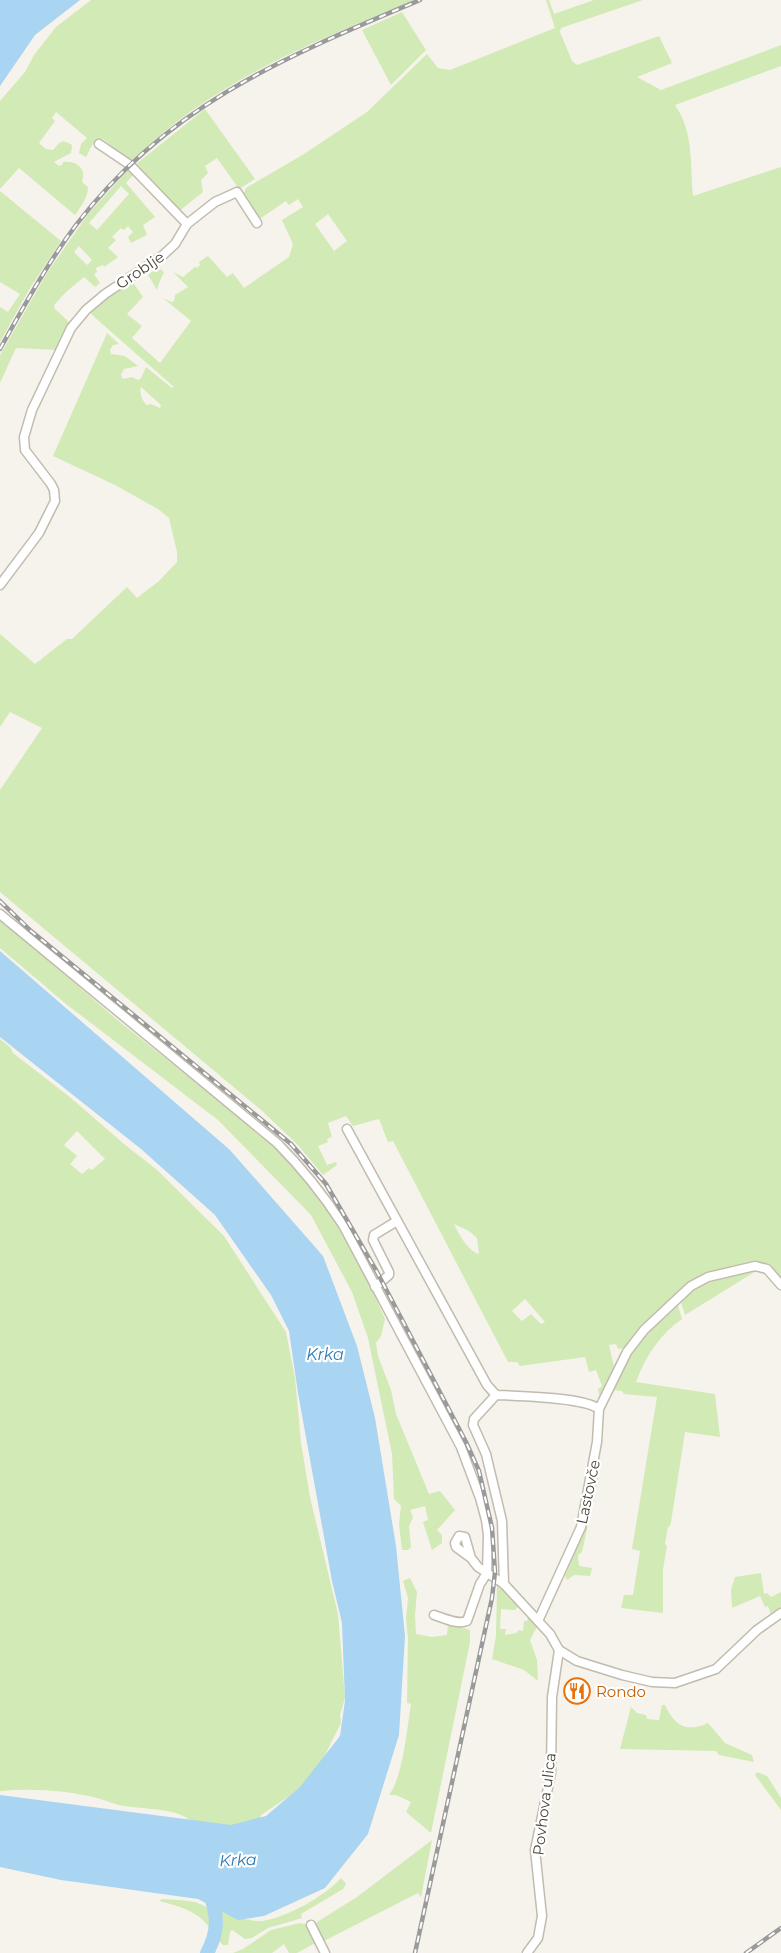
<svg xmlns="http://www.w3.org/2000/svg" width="781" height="1953" viewBox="0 0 781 1953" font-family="Montserrat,sans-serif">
  <rect width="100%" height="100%" fill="#f6f3ec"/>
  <g fill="#d2eab5" fill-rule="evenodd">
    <path d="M91,0H415C313,42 210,82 131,162L103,139L92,145L86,157L79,153L81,144L87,138L56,112L52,118L55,121L39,143L46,149L53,150C59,144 60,137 72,145L71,153L54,162L59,166L62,165L63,162C76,160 87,168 82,182L88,187C88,198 81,206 75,215L19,168L0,189V101L25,72L34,55L56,27Z"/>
    <path d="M546,0H549L554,14L594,0H643L561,28L560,32L572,61L577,65L659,36L672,63L637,77L661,90L781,45V66L675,105C694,132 690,165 693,196L781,167V1278L761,1268L685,1315L680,1299C704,1279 724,1277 753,1268L752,1264C737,1267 717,1271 703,1277C675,1290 648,1324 629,1347L618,1349L616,1344L609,1345L615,1371L600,1401L598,1389L602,1386L596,1370L589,1372L585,1357L520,1366L517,1362H508L393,1141L388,1142L379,1119L353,1126L346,1116L328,1123L332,1137L327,1139L328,1142L318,1146L327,1165L336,1162L337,1165L323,1175L297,1144L260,1109L0,892V790L42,728L10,712L0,727V634L35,664L67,639H72L127,587L137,598L159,581L177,562V552L169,518L158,509L115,485L53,456L107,333L119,344L113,345L110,350L111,354L125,356L138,366L124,369L121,375L123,379L132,377L138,380L141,378L146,367L172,388L174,387L92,315L90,309L130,278L143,297L127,314L142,326L132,338L160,363L191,321L163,298L171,302L174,301L175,295L188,287L173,272L183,277L195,267L197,268L200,265L199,262L208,256L227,277L233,273L244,288L289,257L293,244L282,220L303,207L298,199L289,205L286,201L261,218C250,216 248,204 243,195L246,188L304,154L367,112L427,54L438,68L450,70L555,28ZM328,214L347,241L334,251L315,224ZM141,387L161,405L160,408L151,404L147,405C142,401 139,393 141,387ZM454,1224L469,1231L477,1238L479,1254C468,1251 458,1233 454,1224ZM525,1299L545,1322L541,1324L531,1314L522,1321L512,1311Z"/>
    <path d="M402,12L426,50L391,85L362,30Z"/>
    <path d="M205,109L255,179L239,189L217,158L205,166L208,173L201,180L203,192L178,212L135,165Z"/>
    <path d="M130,168L135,173L126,183L155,217L143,225L147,235L131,243L128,237L133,232L128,226L124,230L121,228L112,237L116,240L108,248L118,257L104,267L103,265L96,268L97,272L94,274L100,283L95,287L84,277L67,291L54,305L55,309L70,323L57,350L16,348L0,383V355L47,273L89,213ZM121,186L129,194L97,230L89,223ZM79,246L92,260L87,265L74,252Z"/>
    <path d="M0,191L61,241L30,288L0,342V307L8,312L20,294L0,282Z"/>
    <path d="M158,267L164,272L159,283L157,290L148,275Z"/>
    <path d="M0,918L115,1018L265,1138L286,1157L321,1195L336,1218L364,1272L385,1319L381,1336L376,1343L378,1356L391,1390L396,1414L429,1494L440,1491L455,1510L437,1530L442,1535V1543L432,1550L423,1522L428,1520L425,1506L410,1510L413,1517L409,1526L411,1547L408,1550H402L399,1524L401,1506L394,1499L392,1454L368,1338L352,1292L311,1215L218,1120L66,1004L0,948Z"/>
    <path d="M0,1039L10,1047L13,1053L71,1098L124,1144L156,1169L224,1236L286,1332L295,1378L301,1443L310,1497L338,1614L345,1698L340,1715L341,1723L316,1773L291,1795L261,1815L259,1823L240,1827L191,1821C176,1808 143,1809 124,1806C115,1805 106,1800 97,1798C66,1790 33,1788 0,1791ZM77,1131L105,1159L92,1170L89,1168L82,1174L70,1164L77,1156L64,1145Z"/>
    <path d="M677,1302L682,1319C660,1334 645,1357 636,1382L715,1394L720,1437L685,1432L671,1522L670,1526L668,1527L665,1544L667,1546L663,1569V1613L621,1608L624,1595H633L640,1551L632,1549L657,1397L624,1394L622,1391L611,1390L641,1338Z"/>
    <path d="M599,1475L582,1552L578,1555L579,1566L592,1568L590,1576L574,1575L567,1580L565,1576L586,1527L597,1477Z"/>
    <path d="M761,1573L764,1594L767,1593L771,1597L781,1592V1610L771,1615L768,1606L765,1607L760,1596L732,1608L731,1590L735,1577Z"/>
    <path d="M410,1578L417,1592L415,1615L416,1634L432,1637L447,1635L448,1623L470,1630V1642L431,1833L406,1812L411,1802L396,1795H389C403,1777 407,1728 411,1704L407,1703L408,1639L406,1619L408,1598L403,1581Z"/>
    <path d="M500,1585L519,1606L515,1610L501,1609L500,1629H506L505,1635L516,1633L519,1630L523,1631L524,1621H527L528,1618H531L538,1625L530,1640L537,1660L538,1681L524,1670L492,1659L496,1636L497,1586Z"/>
    <path d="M662,1705H665C675,1726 686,1733 708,1723L725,1743L752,1755L754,1762L719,1755L716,1751L620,1749L631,1707L637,1713L646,1715L647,1719L659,1720Z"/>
    <path d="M757,1772L767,1776L781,1798V1810L755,1775Z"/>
    <path d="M432,1840L421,1897L418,1893L322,1942L315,1925L317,1922L357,1897Z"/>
    <path d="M341,1878L346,1884L343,1889L301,1914L302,1918L268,1928L252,1938L245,1939L232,1930L230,1932L228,1945H223L217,1939L220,1911C234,1914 247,1922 262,1921C286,1918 325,1896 341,1878Z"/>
    <path d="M162,1899C187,1901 220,1898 213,1933C201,1912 182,1907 159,1901Z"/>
    <path d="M300,1923L308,1925L317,1942L297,1953H289L284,1944L272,1953H233L243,1949L271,1930Z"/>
  </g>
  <g fill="#a9d4f2">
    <path d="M0,0H80L35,35L0,86Z"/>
    <path d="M0,951L230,1150L323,1256L357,1346L375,1418L396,1546L405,1636L399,1735L368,1834L325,1888L264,1916L238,1920L198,1899L61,1880L0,1867V1795L231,1825L266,1816L300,1787L340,1736L345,1701L342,1623L332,1581L298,1393L289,1331L271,1295L215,1215L141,1149L0,1037Z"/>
  </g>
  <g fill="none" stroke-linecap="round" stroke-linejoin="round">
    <path stroke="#a9d4f2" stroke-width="14" d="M207,1953C219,1931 218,1915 209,1892"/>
    <g stroke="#c2bbae" stroke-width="11">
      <g id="minor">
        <path d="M99,144L130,165L187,224"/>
        <path d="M0,585L39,533L55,501L54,490L51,484L25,450L24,437L32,410L71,328L86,310L105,294L162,256L175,244L187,224L215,202L237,192L257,223"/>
        <path d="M0,914L277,1143C303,1169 322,1193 343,1225L461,1447L480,1498L486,1520L488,1535L487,1573"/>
        <path d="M347,1129L487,1385L496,1395"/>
        <path d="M375,1287L389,1275V1272L373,1240L374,1235L397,1221"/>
        <path d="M471,1558L465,1537L459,1536L455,1543L456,1547L471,1558L478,1567L504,1584L550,1634L559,1650L552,1697L551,1773L535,1850L542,1916L538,1938L527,1953"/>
        <path d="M504,1584L502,1521L486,1454L473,1425L474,1419L496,1395C518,1396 583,1397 599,1409"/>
        <path d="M434,1615C444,1618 457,1625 467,1621L480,1584L487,1573"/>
        <path d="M538,1621L581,1527L597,1442L599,1409L627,1352L644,1330L677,1299L691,1286L708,1277L755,1266L767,1269L781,1285"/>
        <path d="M559,1650L577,1661L622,1675L652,1682L675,1683L716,1669L757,1630L781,1613"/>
        <path d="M311,1925L325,1953"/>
      </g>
    </g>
    <use href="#minor" stroke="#fff" stroke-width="8"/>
    <g stroke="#9a9a9a" stroke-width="4.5">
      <g id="rail">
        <path d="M0,349C24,306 47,264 76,225C169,104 285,57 420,0"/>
        <path d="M0,901L31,931L291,1144L326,1184L377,1272L466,1442L479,1471L492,1528L495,1572L492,1598L415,1953"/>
        <path d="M746,1953L781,1928"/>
      </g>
    </g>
    <use href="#rail" stroke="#fff" stroke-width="2" stroke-dasharray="7" stroke-linecap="butt"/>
  </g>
  <defs>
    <g id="restaurant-ring" transform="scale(1.35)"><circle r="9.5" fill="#fff" stroke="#e8710a" stroke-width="1.5"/><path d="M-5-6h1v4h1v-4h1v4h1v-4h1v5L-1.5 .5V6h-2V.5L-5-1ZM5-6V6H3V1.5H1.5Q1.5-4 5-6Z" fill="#e8710a"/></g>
  </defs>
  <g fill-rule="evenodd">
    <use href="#restaurant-ring" x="577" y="1691"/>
  </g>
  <g text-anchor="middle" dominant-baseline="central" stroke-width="4.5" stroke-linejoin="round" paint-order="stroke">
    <g font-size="15" fill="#4b4439" stroke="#fff">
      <text transform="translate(140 270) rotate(-34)">Groblje</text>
      <text transform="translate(588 1492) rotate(-78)">Lastovče</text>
      <text transform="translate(544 1804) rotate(-83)">Povhova ulica</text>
    </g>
    <g font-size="15" fill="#c56008" stroke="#fff" text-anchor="start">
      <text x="596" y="1691">Rondo</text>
    </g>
    <g font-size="16" font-style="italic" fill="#2e7ab2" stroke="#fff">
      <text x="325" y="1354">Krka</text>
      <text transform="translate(238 1860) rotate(-2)">Krka</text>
    </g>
  </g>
</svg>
